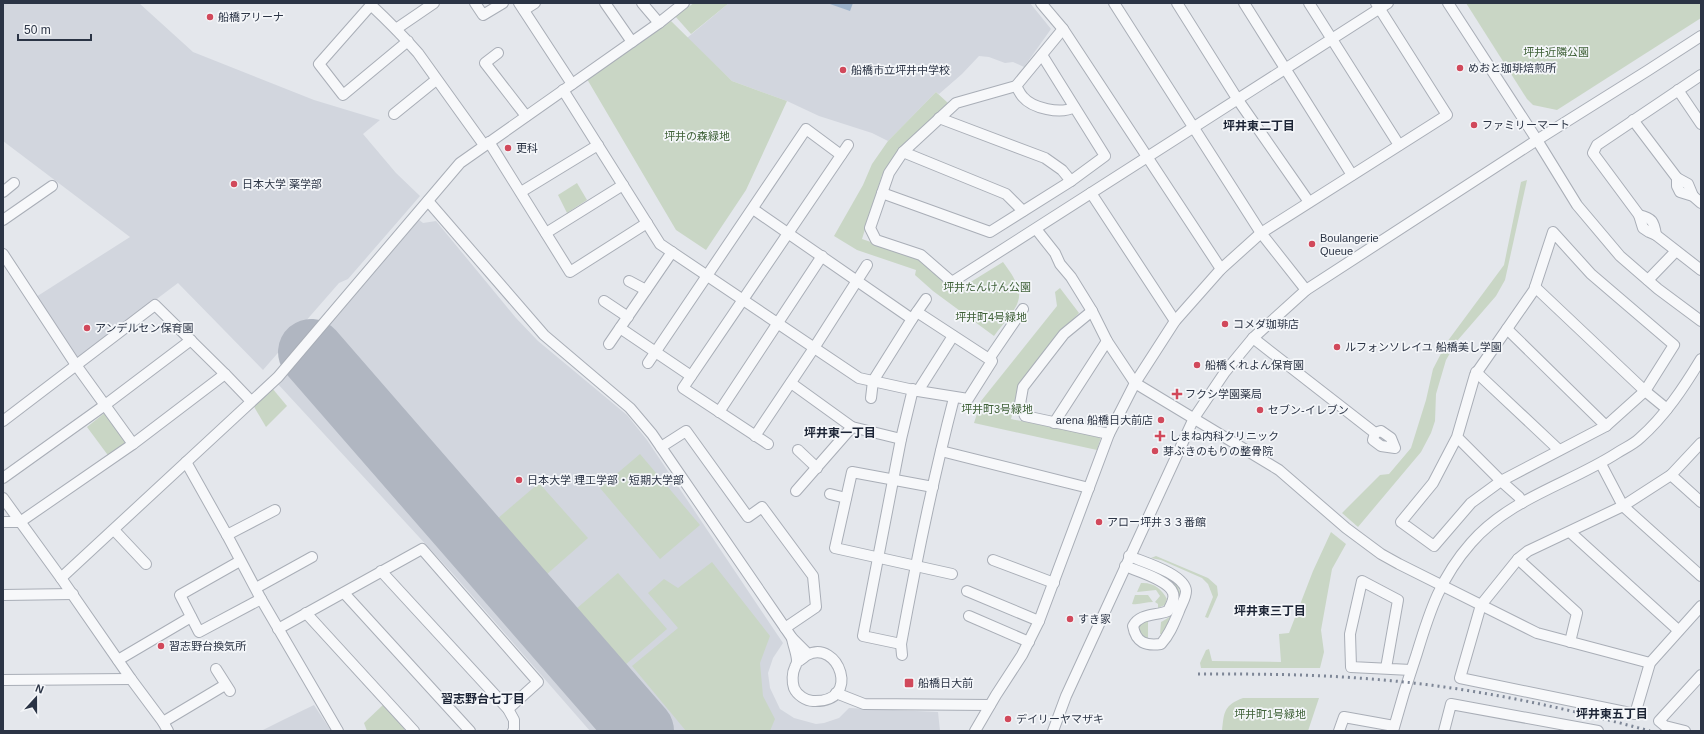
<svg xmlns="http://www.w3.org/2000/svg" width="1704" height="734" viewBox="0 0 1704 734" font-family="Helvetica,'Noto Sans JP',sans-serif">
  <rect width="100%" height="100%" fill="#e4e7ec"/>
  <g fill="#d2d6de">
    <path d="M3,3H139L193,52L314,100L380,120L363,134L396,173L420,196L348,279L339,283L263,370L178,283L77,359L36,297L130,237L3,141Z"/>
    <path d="M729,3H1030L1051,29L1024,67L1013,62L1005,63L989,57L979,56L962,74L939,94L936,92L888,141L872,133L819,116L787,101L732,81L687,38Z"/>
    <path d="M418,219L423,223L436,221L516,318L538,341L627,415L647,440L783,643L773,658L768,673L770,688L780,709L794,718L816,724L824,723L839,718L849,708L938,712L940,731H590L454,575L277,383Z"/>
    <path d="M314,705L331,731H261L285,719Z"/>
  </g>
  <g fill="#c9d6c5">
    <path d="M694,3H729L691,34L675,16Z"/>
    <path d="M1466,3H1701V18L1557,110L1533,105L1527,99Z"/>
    <path d="M671,21L732,81L787,101L746,190L706,250L676,230L587,79Z"/>
    <path d="M936,92L948,103L899,150L882,175L862,239L921,259L948,281L949,286L956,291L1003,262C1031,299 1019,303 994,336L933,291L915,275L916,270L857,250L834,236L863,185L872,164L888,141Z"/>
    <path d="M1527,180L1505,280L1496,296L1457,341L1446,360L1436,394L1435,421L1431,433L1421,452L1358,527L1342,513L1380,475L1389,474L1411,448L1426,400L1433,369L1447,342L1504,265L1521,182Z"/>
    <path d="M577,183L587,200L567,213L558,195Z"/>
    <path d="M1060,288L1079,313L1058,336L1020,384L1011,419L1101,437L1097,450L974,423L981,401L1057,306L1055,292Z"/>
    <path d="M272,388L287,406L266,427L253,405Z"/>
    <path d="M107,411L129,444L110,458L87,427Z"/>
    <path d="M640,454L700,525L660,559L600,488Z"/>
    <path d="M539,483L588,538L546,575L497,519Z"/>
    <path d="M1331,532L1346,544L1332,569L1321,630L1324,652L1320,668H1201L1200,663L1206,650L1209,649L1212,661L1281,662L1279,634L1289,633L1313,571Z"/>
    <path d="M1156,556L1208,578L1217,586L1218,595L1208,618L1205,617L1213,597L1208,584L1202,578L1161,560L1151,558Z"/>
    <path d="M712,562L770,636L760,663L763,696L775,719L770,731H686L632,666L678,628L648,593L664,579L678,588Z"/>
    <path d="M1148,567C1164,574 1180,579 1181,598L1163,634H1160L1161,622C1169,618 1173,615 1176,607C1186,583 1165,578 1147,569Z"/>
    <path d="M618,573L667,629L625,665L576,609Z"/>
    <path d="M1141,583C1153,582 1162,589 1167,599L1165,605L1158,608V604L1155,602L1160,596L1156,590L1137,592Z"/>
    <path d="M1135,595H1148L1153,602C1146,602 1139,605 1132,604Z"/>
    <path d="M1143,621H1148V638L1141,637L1138,628L1139,625Z"/>
    <path d="M1243,698H1319L1308,731H1222C1224,712 1224,705 1243,698Z"/>
    <path d="M384,704L406,727L403,731H367L364,723Z"/>
  </g>
  <path fill="#9fb4cc" d="M827,3H853L850,11Z"/>
  <g fill="none" stroke-linecap="round" stroke-linejoin="round">
    <path stroke="#b0b6c1" stroke-width="66" d="M311,352L641,731"/>
    <g stroke="#a9aeb7" stroke-width="12">
      <g id="minor">
        <path d="M475,3L483,15L503,3"/>
        <path d="M519,3L572,84"/>
        <path d="M605,3L632,42"/>
        <path d="M642,3L659,23"/>
        <path d="M1041,3L1063,29L1221,269"/>
        <path d="M1114,3L1261,233L1306,290"/>
        <path d="M1177,3L1238,100L1309,202"/>
        <path d="M1244,3L1352,175"/>
        <path d="M1309,3L1399,145"/>
        <path d="M1448,3L1537,140L1577,205L1620,256L1658,289L1701,321"/>
        <path d="M524,10L535,3"/>
        <path d="M396,29L434,3"/>
        <path d="M1063,29L1016,86L956,103L903,152L889,173L870,228L876,240L921,255L952,282L1388,3"/>
        <path d="M408,41L343,95L319,64L371,5C387,20 403,36 418,53L484,145"/>
        <path d="M498,53L485,63L526,116"/>
        <path d="M1701,75L1597,145L1593,153L1639,215L1643,228L1649,232L1656,235L1701,270"/>
        <path d="M1016,86C1018,89 1020,94 1023,97C1032,108 1061,115 1074,107"/>
        <path d="M563,90L660,244L859,378L918,391L968,399L992,361L917,312"/>
        <path d="M1678,90L1701,124"/>
        <path d="M394,114L436,80"/>
        <path d="M939,118L1045,158L1062,170L1071,181"/>
        <path d="M1633,120L1677,178V186L1680,192L1693,196L1701,203"/>
        <path d="M489,142L570,272L647,223"/>
        <path d="M903,152L1006,194L1023,211"/>
        <path d="M1677,178L1688,184L1693,196"/>
        <path d="M3,192L14,183"/>
        <path d="M521,192L598,145"/>
        <path d="M882,193L990,232L1071,181L1105,156L1042,55"/>
        <path d="M1091,193L1175,321"/>
        <path d="M428,201L544,335L630,408L652,434L792,638L808,654"/>
        <path d="M753,209L912,319"/>
        <path d="M1639,215C1652,218 1654,221 1656,235"/>
        <path d="M3,220L52,186"/>
        <path d="M1036,229L1055,253L1060,264L1071,277L1092,311L1107,341L1135,383L1279,470L1346,528L1381,554L1399,564L1537,633L1650,663"/>
        <path d="M546,233L623,185"/>
        <path d="M3,254L76,365L133,444"/>
        <path d="M1648,280L1676,251"/>
        <path d="M629,281L646,290"/>
        <path d="M1535,287L1645,391L1667,409"/>
        <path d="M604,301L628,317"/>
        <path d="M1092,311L1064,334L1023,387L1020,404L1025,416L1109,434"/>
        <path d="M620,328L691,376"/>
        <path d="M1507,329L1606,426"/>
        <path d="M1253,338L1375,433L1381,431L1391,438L1395,448L1381,446L1373,440L1375,433"/>
        <path d="M609,344L672,252"/>
        <path d="M989,359L1023,309"/>
        <path d="M648,363L806,129L841,155"/>
        <path d="M1476,372L1559,450"/>
        <path d="M225,374L249,399"/>
        <path d="M791,383L852,427L901,439"/>
        <path d="M918,391L953,336"/>
        <path d="M871,398L873,381L912,319L926,299"/>
        <path d="M719,412L822,256"/>
        <path d="M3,421L155,305L225,374L133,444L20,522H3"/>
        <path d="M1054,423L1107,341"/>
        <path d="M755,436L814,348L867,265"/>
        <path d="M1457,437L1501,481L1606,426L1645,391L1674,345L1591,274L1553,232L1534,290L1475,375L1457,437L1433,483L1401,522L1434,546L1471,503L1501,481L1519,497L1522,503"/>
        <path d="M1701,443L1671,475L1623,506L1528,551L1518,559L1481,605L1460,678L1635,714L1650,663L1701,606"/>
        <path d="M768,444L683,388L848,145"/>
        <path d="M661,447L686,431L748,517L762,507L813,576L816,607L785,628"/>
        <path d="M798,450L817,468"/>
        <path d="M941,451L1089,488"/>
        <path d="M186,462L227,535L261,599L338,731"/>
        <path d="M1601,464L1623,506L1701,576"/>
        <path d="M1671,475L1701,502"/>
        <path d="M3,478L105,405L191,340"/>
        <path d="M933,487L852,472L835,548L952,574"/>
        <path d="M796,491L852,427"/>
        <path d="M830,494L846,498"/>
        <path d="M3,498L61,578L131,679L163,722L168,731"/>
        <path d="M114,530L146,564"/>
        <path d="M1570,532L1678,630"/>
        <path d="M227,535L275,510"/>
        <path d="M1518,559L1577,613L1570,642"/>
        <path d="M993,560L1054,583"/>
        <path d="M240,561L180,595L199,632L261,599"/>
        <path d="M1125,566C1137,571 1169,580 1173,593C1175,599 1171,605 1168,611C1155,616 1140,613 1133,626C1136,643 1146,646 1161,644C1170,634 1174,623 1179,611C1181,605 1186,598 1186,591C1185,574 1143,562 1129,556"/>
        <path d="M381,571L508,709L514,720V731H513"/>
        <path d="M61,578L278,377L460,163L659,23L684,3"/>
        <path d="M256,588L312,557"/>
        <path d="M967,591L1039,621"/>
        <path d="M344,593L470,731"/>
        <path d="M3,595L73,594"/>
        <path d="M306,613L414,731"/>
        <path d="M969,616L1029,642"/>
        <path d="M278,629L422,549L538,682L508,709"/>
        <path d="M792,638C793,645 797,654 797,661C797,664 796,664 795,667C792,673 792,682 794,688C797,695 806,701 813,701C863,703 838,638 807,655C804,657 801,660 797,662"/>
        <path d="M901,644L863,636L901,439L913,389"/>
        <path d="M902,655L901,644C916,562 933,479 954,398"/>
        <path d="M118,660L191,617"/>
        <path d="M1386,668L1398,600L1362,581L1350,634L1351,667L1411,670"/>
        <path d="M216,669L230,691"/>
        <path d="M3,680L131,679"/>
        <path d="M836,693L864,704L990,705"/>
        <path d="M163,722L225,685"/>
        <path d="M975,731L996,695L1022,655L1039,621L1109,434L1135,383L1175,321L1221,269L1261,233L1447,115L1376,3"/>
        <path d="M1053,731L1066,696L1194,418L1225,372L1253,338L1306,290L1537,140L1647,71L1701,36"/>
        <path d="M1339,731L1344,717L1394,726"/>
        <path d="M1393,731C1400,705 1408,679 1417,653C1430,610 1441,577 1471,543C1510,498 1569,484 1617,453C1625,448 1634,444 1640,438C1665,416 1684,387 1701,359"/>
        <path d="M1444,731L1451,704L1598,731"/>
        <path d="M1685,731L1665,726L1659,721L1701,675"/>
      </g>
    </g>
    <use href="#minor" stroke="#f7f8fa" stroke-width="10"/>
    <path stroke="#7d8696" stroke-width="3" stroke-dasharray="2 4" stroke-linecap="butt" d="M1198,674C1256,674 1313,674 1371,679C1465,686 1559,706 1650,731"/>
  </g>
  <g fill="#d1495b" stroke="#f4f6f9" stroke-width="1.5">
    <circle cx="210" cy="17" r="4"/>
    <circle cx="1460" cy="68" r="4"/>
    <circle cx="843" cy="70" r="4"/>
    <circle cx="1474" cy="125" r="4"/>
    <circle cx="508" cy="148" r="4"/>
    <circle cx="234" cy="184" r="4"/>
    <circle cx="1312" cy="244" r="4"/>
    <circle cx="1225" cy="324" r="4"/>
    <circle cx="87" cy="328" r="4"/>
    <circle cx="1337" cy="347" r="4"/>
    <circle cx="1197" cy="365" r="4"/>
    <path d="M1175 388h4v4h4v4h-4v4h-4v-4h-4v-4h4z"/>
    <circle cx="1260" cy="410" r="4"/>
    <circle cx="1161" cy="420" r="4"/>
    <path d="M1158 430h4v4h4v4h-4v4h-4v-4h-4v-4h4z"/>
    <circle cx="1155" cy="451" r="4"/>
    <circle cx="519" cy="480" r="4"/>
    <circle cx="1099" cy="522" r="4"/>
    <circle cx="1070" cy="619" r="4"/>
    <circle cx="161" cy="646" r="4"/>
    <rect x="904" y="678" width="10" height="10" rx="2"/>
    <circle cx="1008" cy="719" r="4"/>
  </g>
  <g text-anchor="middle" dominant-baseline="central" stroke-width="3.5" stroke-linejoin="round" paint-order="stroke">
    <g font-size="11" fill="#2b3445" stroke="#f4f6f9" text-anchor="start">
      <text x="218" y="17">船橋アリーナ</text>
      <text x="1468" y="68">めおと珈琲焙煎所</text>
      <text x="851" y="70">船橋市立坪井中学校</text>
      <text x="1482" y="125">ファミリーマート</text>
      <text x="516" y="148">更科</text>
      <text x="242" y="184">日本大学 薬学部</text>
      <text x="1320" y="238">Boulangerie<tspan x="1320" dy="13">Queue</tspan></text>
      <text x="1233" y="324">コメダ珈琲店</text>
      <text x="95" y="328">アンデルセン保育園</text>
      <text x="1345" y="347">ルフォンソレイユ 船橋美し学園</text>
      <text x="1205" y="365">船橋くれよん保育園</text>
      <text x="1185" y="394">フクシ学園薬局</text>
      <text x="1268" y="410">セブン-イレブン</text>
      <text x="1153" y="420" text-anchor="end">arena 船橋日大前店</text>
      <text x="1169" y="436">しまね内科クリニック</text>
      <text x="1163" y="451">芽ぶきのもりの整骨院</text>
      <text x="527" y="480">日本大学 理工学部・短期大学部</text>
      <text x="1107" y="522">アロー坪井３３番館</text>
      <text x="1078" y="619">すき家</text>
      <text x="169" y="646">習志野台換気所</text>
      <text x="918" y="683">船橋日大前</text>
      <text x="1016" y="719">デイリーヤマザキ</text>
    </g>
    <g font-size="11" fill="#3f6138" stroke="#f4f6f9">
      <text x="1556" y="52">坪井近隣公園</text>
      <text x="697" y="136">坪井の森緑地</text>
      <text x="987" y="287">坪井たんけん公園</text>
      <text x="991" y="317">坪井町4号緑地</text>
      <text x="997" y="409">坪井町3号緑地</text>
      <text x="1270" y="714">坪井町1号緑地</text>
    </g>
    <g font-size="12" font-weight="bold" fill="#1d2536" stroke="#f4f6f9">
      <text x="1259" y="126">坪井東二丁目</text>
      <text x="840" y="433">坪井東一丁目</text>
      <text x="1270" y="611">坪井東三丁目</text>
      <text x="483" y="699">習志野台七丁目</text>
      <text x="1612" y="714">坪井東五丁目</text>
    </g>
  </g>
  <rect width="1704" height="734" fill="none" stroke="#2b3445" stroke-width="8"/>
  <g transform="translate(36 698) rotate(21)" stroke="#f4f6f9" stroke-width="3" paint-order="stroke">
  <path d="M0-3L7 15L0 10L-7 15Z" fill="#2b3445"/>
  <text y="-6" font-size="11" font-weight="bold" text-anchor="middle" fill="#2b3445">N</text>
  </g>
  <path d="M18 34v6h73v-6" fill="none" stroke="#2b3445" stroke-width="2"/>
  <text x="24" y="34" font-size="12" fill="#2b3445" stroke="#f4f6f9" stroke-width="3" paint-order="stroke">50 m</text>
</svg>
